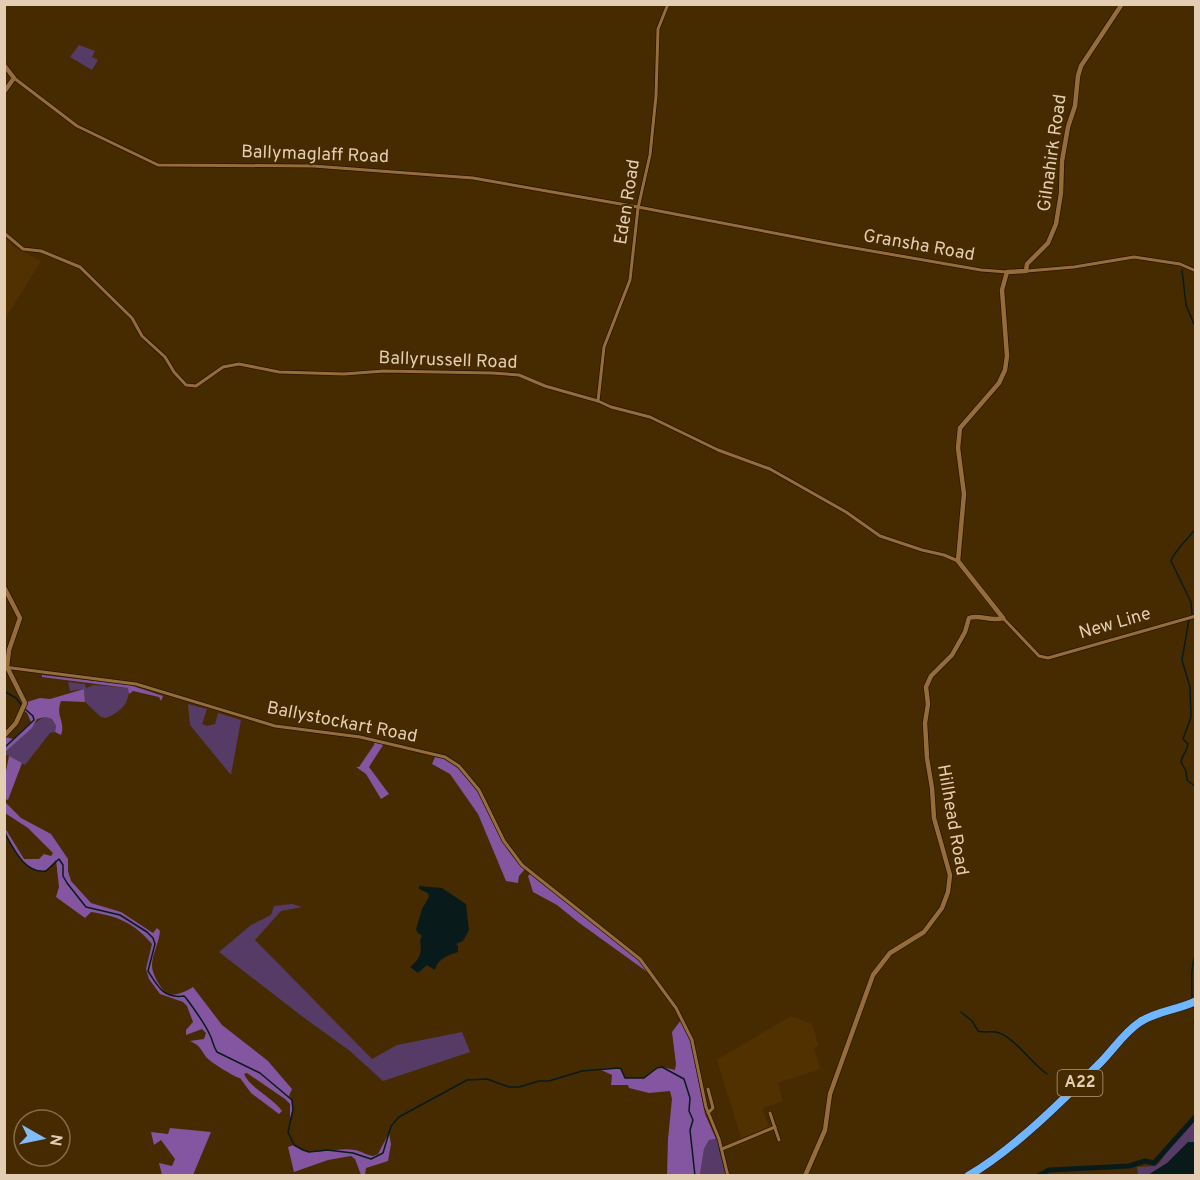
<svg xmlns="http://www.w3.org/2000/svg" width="1200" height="1180" viewBox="0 0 1200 1180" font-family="Overpass,sans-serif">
  <rect width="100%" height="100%" fill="#472b00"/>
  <g fill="#513100">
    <path d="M5,236L14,247L41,261L5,319Z"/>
    <path d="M791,1016L812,1024L818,1045L814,1048L820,1069L778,1083L783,1101L762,1108L769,1127L741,1138L717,1060Z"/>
  </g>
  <g fill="#563b67">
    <path d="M79,45L95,51L92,57L98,60L92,70L70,57Z"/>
    <path d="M68,682L85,684L86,688L94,685L129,688C129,705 120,712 106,718L101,717L85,702L84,689L70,691Z"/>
    <path d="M188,704L207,709L202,724L207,726L215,724L218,713L241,720L231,775L190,725Z"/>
    <path d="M45,717L52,719L56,726L55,732L50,733L25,765L5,754L4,752C12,744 37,719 45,717Z"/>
    <path d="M292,904L302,907L281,911L255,940L372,1059L397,1045L462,1032L470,1052L383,1081L350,1051L303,1017L219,952L251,925L271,915L274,906Z"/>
    <path d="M1195,1120V1175H1138L1137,1167L1155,1166L1159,1163L1174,1142Z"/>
    <path d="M719,1139V1150L726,1175L700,1176L704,1149L709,1140Z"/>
  </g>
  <g fill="#8455a0">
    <path d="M42,675L130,685L163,696L161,701L159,697L133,691L129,694L128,688L42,677Z"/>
    <path d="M84,689L85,702L61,701C55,716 66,722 61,735L55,732L56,726L52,719L45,717L37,719L32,728L5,752L6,737L13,739L31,722L27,713L23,710L27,702L40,698L50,699Z"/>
    <path d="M375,740L385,742L369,767L389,794L381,799L366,774L356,767H359L374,745Z"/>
    <path d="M436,755C476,765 485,809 502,840C508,851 516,861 525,869L519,876L518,883L506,881L478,814L450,774L432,764Z"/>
    <path d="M9,756L22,763L8,800L5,799V776Z"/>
    <path d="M5,802L21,818L51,834L68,859V871L71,881L91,903L121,912L153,933L157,928L160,931C159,943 153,952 152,964C151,972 160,988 166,993C173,998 187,991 193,987L222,1025L268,1061L292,1089L289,1096C295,1103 293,1110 290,1118V1104L285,1099L247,1073L244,1074C250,1088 272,1097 282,1111L279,1114L251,1093L240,1078C234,1077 211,1062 207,1058C200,1049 201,1046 190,1041L204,1039L206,1033L202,1029L186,1035V1030L193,1022L187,1006L183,1002L160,994L149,979L146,969L152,944C134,923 118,916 91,912L85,918L56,897L59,887L56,860C53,863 50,868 46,870C28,879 7,841 5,828L24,859H39L44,854L51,856L53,853L28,828L5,813Z"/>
    <path d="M530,874L639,960L650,974L578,922L557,905L533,892L528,876Z"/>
    <path d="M681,1020L691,1043L705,1114L716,1139L709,1140L704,1149L700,1175H667L668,1139L672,1099L670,1091L649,1093L629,1088L628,1085H611L612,1075L599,1069L619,1068L621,1069L625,1078H644L657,1068L662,1067L675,1070L676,1064L672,1032Z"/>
    <path d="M170,1128L211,1132L193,1175H162L159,1163L172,1166L175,1159L161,1140L154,1145L151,1132L168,1134Z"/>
    <path d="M389,1133L391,1144L388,1161L366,1168L365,1175H361L355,1159L351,1156L328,1160L294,1172L288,1147L294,1145C310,1159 335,1146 355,1150C361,1151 366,1155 373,1156L378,1154Z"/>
  </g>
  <g fill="#081b1a">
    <path d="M419,886L442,888L466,904L469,930L463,941L456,944L458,946V952C449,955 437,959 435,970L427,965L418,973L410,967C421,958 422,952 420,940L422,936L417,932L416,929L422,909L429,897L428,893L419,889Z"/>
    <path d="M1188,1142H1195V1175H1149L1151,1173L1167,1163Z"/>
  </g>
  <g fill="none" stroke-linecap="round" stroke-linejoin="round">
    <g stroke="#081b1a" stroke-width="1.5">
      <path d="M1182,270L1186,305L1196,329"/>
      <path d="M1196,391V415"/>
      <path d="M1192,614L1191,602L1171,561C1174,551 1189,538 1196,528"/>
      <path d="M1189,619L1182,660L1190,687L1191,717L1183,739L1188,744C1187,752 1182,755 1181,762L1186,771L1187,780L1196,787"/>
      <path d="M4,691L16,698L22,706"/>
      <path d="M4,748L34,720L33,716L25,709"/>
      <path d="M4,832C13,847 24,874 46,871L59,859L63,865V876L67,883L86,907L120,915L147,932L153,938L155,944L148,971C158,987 164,999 184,996L186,998C195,1010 204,1022 210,1035C213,1041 213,1046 217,1052L260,1073L292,1100L293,1110L288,1132L294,1145L303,1150L309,1152L327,1150L353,1153L371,1159L383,1153L391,1126L399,1117L467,1080L487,1079L509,1087H519L539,1081H549L582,1071L619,1068L621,1069L625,1078H644L657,1068L662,1067L684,1079L690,1098L689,1111L693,1120L690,1130L695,1176"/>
      <path d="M1192,999C1192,982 1190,968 1196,952"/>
      <path d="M1194,1007L1196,1012"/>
      <path d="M961,1012L972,1021L978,1031C984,1033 990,1031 996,1032C1014,1036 1032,1064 1047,1074"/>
      <path d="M1196,1015L1194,1022L1196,1028"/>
    </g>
    <path stroke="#081b1a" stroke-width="5" d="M1038,1176L1049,1170L1129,1166L1145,1161L1154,1163L1196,1116"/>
    <g stroke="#281500" stroke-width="4.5">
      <g id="street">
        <path d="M14,78L77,126L158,165L313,166L473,178L638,207L837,245L981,270L1007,272"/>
        <path d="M4,233L23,249L41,251L80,267L132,318L142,336L165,357L174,372L186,385L196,386L223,367L239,364L279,372L344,374L384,371L492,373L519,375L545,386L598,401L611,407L650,417L718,450L770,469L846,512L880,536L922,550L944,555L958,561"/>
        <path d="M1027,271L1074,267L1134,257L1180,264L1196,271"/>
        <path d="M598,401L604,347L630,280L638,208L650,155L656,96L658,29L668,4"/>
        <path d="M1003,618L1039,656L1048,658L1196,616"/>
        <path d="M4,667L136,684L275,726L360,737L445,757L459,766L479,790L504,841L522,865L640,959L676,1008L692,1040L706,1107L719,1139L728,1176"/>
        <path d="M708,1113L713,1108L708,1089"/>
        <path d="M770,1113L779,1140"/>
        <path d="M722,1149L775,1127"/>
      </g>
    </g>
    <g stroke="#281500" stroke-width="6">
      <g id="secondary">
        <path d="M4,65L14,78L4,92"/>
        <path d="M4,587L20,618L9,650L7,667L25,703L16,723L4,736"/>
        <path d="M1003,618L958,561L964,494L958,448L960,428L999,383L1005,370L1007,356L1002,290L1007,272L1026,271L1027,264L1048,243L1056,224L1061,193L1062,161L1068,127L1075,106L1078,76L1081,66L1122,4"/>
        <path d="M805,1176L825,1130L830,1094L873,975L890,953L924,932L942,908L948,892L950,875L934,818L932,788L927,758L925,723L928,704L926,687L931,676L952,655L965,632L969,618C980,614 991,622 1003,618"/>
      </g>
    </g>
    <g stroke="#281500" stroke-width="9">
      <path id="highway" d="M968,1176C1013,1150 1061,1102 1098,1065C1112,1052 1123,1033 1140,1022C1156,1011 1178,1010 1196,1001"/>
    </g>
    <use href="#street" stroke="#956d3a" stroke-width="3"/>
    <use href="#secondary" stroke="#956d3a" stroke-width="4.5"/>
    <use href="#highway" stroke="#70b5ff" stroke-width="8"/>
  </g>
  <g text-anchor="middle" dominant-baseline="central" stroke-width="4.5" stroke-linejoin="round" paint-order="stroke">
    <rect fill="#472b00" stroke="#b49c7d" stroke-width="1.5" x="1057.5" y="1070" width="45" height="26" rx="4.5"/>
    <g font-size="16" font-weight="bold" fill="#e3cdb3">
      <text x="1080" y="1083">A22</text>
    </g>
    <g font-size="18" fill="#e3cdb3" stroke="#472b00">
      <text transform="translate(1053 153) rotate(-82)">Gilnahirk Road</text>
      <text transform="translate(315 155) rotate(2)">Ballymaglaff Road</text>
      <text transform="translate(628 202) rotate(-81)">Eden Road</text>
      <text transform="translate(919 246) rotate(10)">Gransha Road</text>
      <text transform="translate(448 361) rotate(2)">Ballyrussell Road</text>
      <text transform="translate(1115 624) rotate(-16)">New Line</text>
      <text transform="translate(342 723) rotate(11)">Ballystockart Road</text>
      <text transform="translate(952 820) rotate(80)">Hillhead Road</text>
    </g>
  </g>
  <rect width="1200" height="1180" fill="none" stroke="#e3cdb3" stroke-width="12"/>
  <g transform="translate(42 1138) rotate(99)"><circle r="28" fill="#472b00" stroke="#856c48" stroke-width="1.5"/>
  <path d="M0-4.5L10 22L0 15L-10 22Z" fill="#83bcfb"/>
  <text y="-9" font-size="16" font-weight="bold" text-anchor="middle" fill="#e3cdb3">N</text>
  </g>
</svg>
